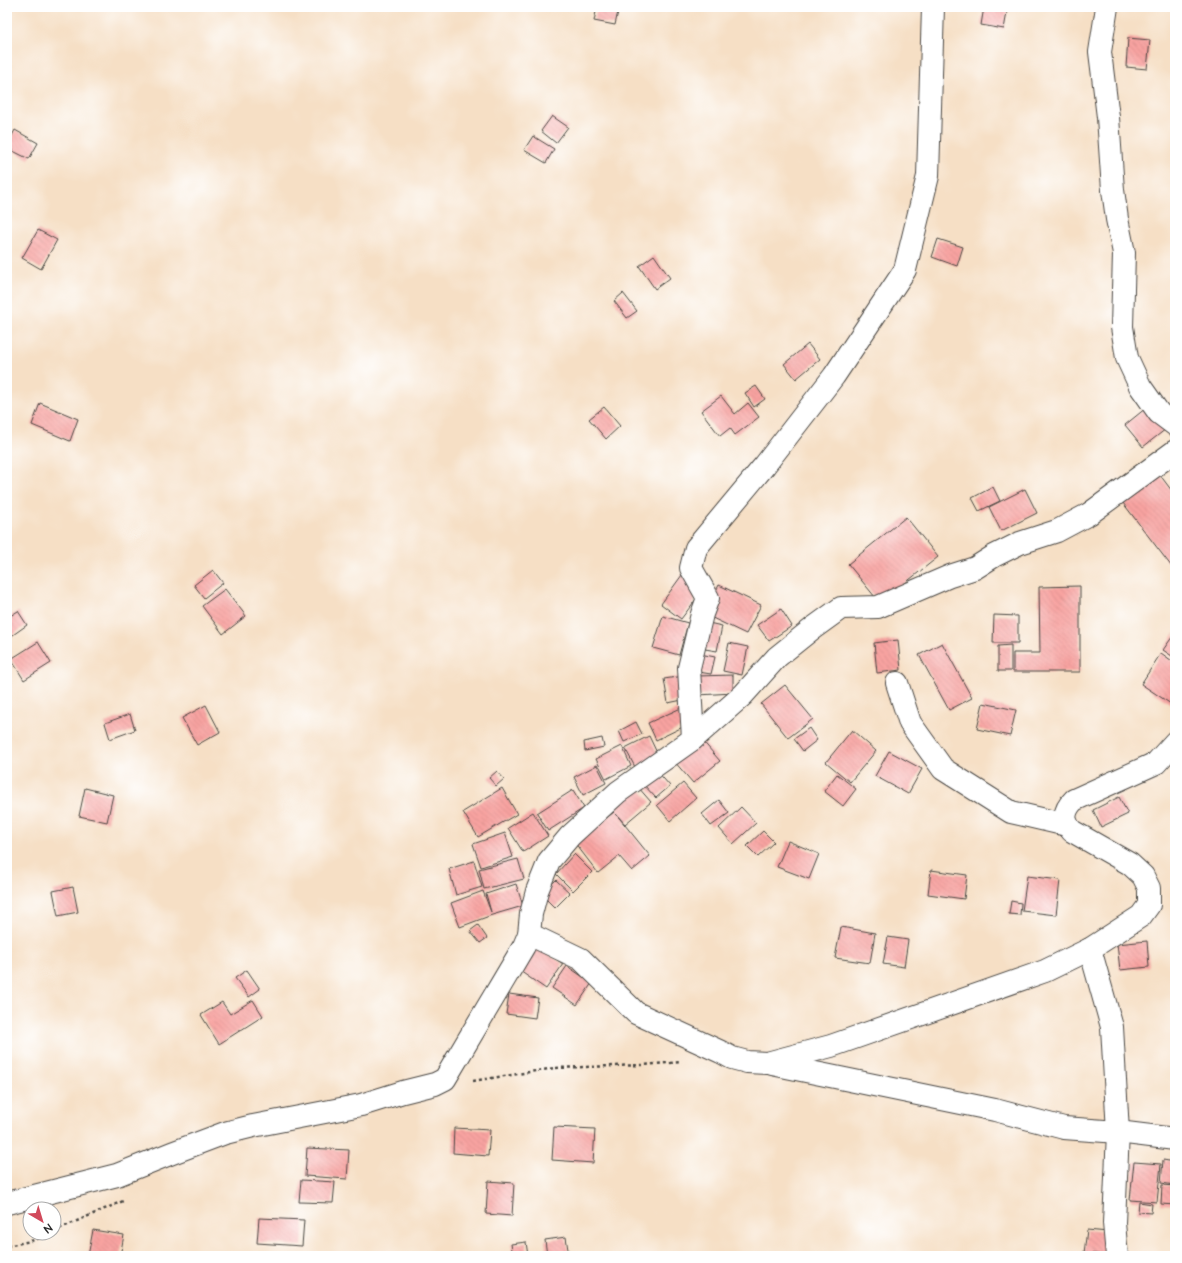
<svg xmlns="http://www.w3.org/2000/svg" width="1182" height="1263" viewBox="0 0 1182 1263" font-family="'Architects Daughter',sans-serif">
  <defs>
    <pattern id="building-back-hatch" width="6" height="6" patternUnits="userSpaceOnUse"><rect width="6" height="6" fill="#f8a3a0"/><path d="M-1 5l2 2M0 0l6 6M5-1l2 2" fill="none" stroke="#d58c8a"/></pattern>
  </defs>
  <rect width="100%" height="100%" fill="#fff"/>
  <filter id="ink" filterUnits="userSpaceOnUse"><feTurbulence type="fractalNoise" baseFrequency=".025" numOctaves="2"/><feDisplacementMap in="SourceGraphic" scale="8" xChannelSelector="R" yChannelSelector="G"/><feConvolveMatrix kernelMatrix="1 2 1 2 8 2 1 2 1" color-interpolation-filters="sRGB"/></filter>
  <filter id="wash" filterUnits="userSpaceOnUse"><feTurbulence type="fractalNoise" baseFrequency=".012" numOctaves="4" result="noise"/><feDisplacementMap in="SourceGraphic" scale="16" xChannelSelector="R" yChannelSelector="G"/><feGaussianBlur stdDeviation="0.9" result="paint"/><feColorMatrix in="noise" values="0 0 0 0 0 0 0 0 0 0 0 0 0 0 0 0 0 1.4 0 .05"/><feComposite in="paint" operator="in"/></filter>
  <g filter="url(#wash)">
    <rect width="100%" height="100%" fill="#f6dfc5"/>
    <g id="blocks">
      <g fill="url(#building-back-hatch)">
        <path d="M597,7H619L615,25L594,21Z"/>
        <path d="M984,7H1008L1004,29L981,25Z"/>
        <path d="M1128,38L1150,40L1147,69L1126,67Z"/>
        <path d="M552,116L568,127L556,143L541,131Z"/>
        <path d="M15,130L38,143L29,159L7,148V145Z"/>
        <path d="M533,136L554,149L546,163L524,150Z"/>
        <path d="M38,230L57,240L41,269L22,258Z"/>
        <path d="M938,239L963,247L957,266L932,257Z"/>
        <path d="M654,255L670,278L655,289L639,266Z"/>
        <path d="M623,293L637,311L627,318L614,301Z"/>
        <path d="M808,344L820,359L796,379L784,364Z"/>
        <path d="M756,386L765,399L754,407L745,393Z"/>
        <path d="M721,396L735,414L748,403L759,417L735,435L730,428L720,436L701,411Z"/>
        <path d="M40,403L78,419L70,441L32,425Z"/>
        <path d="M604,407L620,426L606,439L589,419Z"/>
        <path d="M1146,408L1166,429L1143,447L1125,425Z"/>
        <path d="M1160,475L1175,495V571L1123,503Z"/>
        <path d="M993,487L1000,501L979,511L972,498Z"/>
        <path d="M1025,489L1037,513L1001,531L989,507Z"/>
        <path d="M906,517L938,557L880,603L848,564Z"/>
        <path d="M213,570L223,583L204,598L194,585Z"/>
        <path d="M682,575L703,590L681,619L661,604Z"/>
        <path d="M719,585L761,605L746,634L704,614Z"/>
        <path d="M1080,586V672H1013V653H1040L1039,587Z"/>
        <path d="M225,589L246,616L223,634L202,606Z"/>
        <path d="M781,609L792,626L769,641L757,625Z"/>
        <path d="M18,611L27,625L10,637L7,632V618Z"/>
        <path d="M994,615L1018,616V643H993Z"/>
        <path d="M663,616L688,623L679,655L653,648Z"/>
        <path d="M704,622L722,626L717,651L699,648Z"/>
        <path d="M1175,633V658L1163,650Z"/>
        <path d="M898,640L901,670L877,673L874,643Z"/>
        <path d="M38,642L51,663L24,680L11,659Z"/>
        <path d="M729,643L748,647L742,675L723,671Z"/>
        <path d="M942,643L972,698L949,710L919,655Z"/>
        <path d="M1011,645V671H998V646Z"/>
        <path d="M695,653L715,657L711,674L692,671Z"/>
        <path d="M1161,653L1175,663V704L1174,706L1141,684Z"/>
        <path d="M733,675V693L698,695L697,676Z"/>
        <path d="M684,676L687,699L668,703L664,679Z"/>
        <path d="M785,685L813,719L788,738L761,704Z"/>
        <path d="M983,703L1016,710L1010,736L977,729Z"/>
        <path d="M206,705L220,732L197,745L182,718Z"/>
        <path d="M681,708L689,724L656,740L648,723Z"/>
        <path d="M130,714L135,730L110,739L105,723Z"/>
        <path d="M636,722L642,734L624,742L619,731Z"/>
        <path d="M809,728L817,740L803,751L794,739Z"/>
        <path d="M852,730L876,751L850,782L826,762Z"/>
        <path d="M649,736L658,755L635,767L625,748Z"/>
        <path d="M602,738L604,747L585,751L584,742Z"/>
        <path d="M701,739L720,761L693,783L674,761Z"/>
        <path d="M622,746L631,766L606,779L596,759Z"/>
        <path d="M889,751L922,769L908,794L875,776Z"/>
        <path d="M597,765L606,783L583,795L574,777Z"/>
        <path d="M497,771L504,779L496,786L489,778Z"/>
        <path d="M657,771L670,786L656,798L643,784Z"/>
        <path d="M837,774L856,789L843,806L824,791Z"/>
        <path d="M683,783L696,798L670,821L657,805Z"/>
        <path d="M638,787L651,802L625,824L616,814L650,856L632,871L619,856L598,873L575,843L614,812L612,809Z"/>
        <path d="M85,788L113,795L107,822L79,816Z"/>
        <path d="M502,788L517,814L478,837L463,812Z"/>
        <path d="M573,790L584,808L548,831L537,813Z"/>
        <path d="M1119,797L1128,814L1101,827L1093,810Z"/>
        <path d="M719,800L729,813L711,826L702,814Z"/>
        <path d="M741,807L756,823L733,844L719,828Z"/>
        <path d="M533,812L548,836L523,852L508,828Z"/>
        <path d="M763,831L774,842L758,857L747,846Z"/>
        <path d="M505,833L513,857L481,867L473,844Z"/>
        <path d="M788,841L819,854L809,879L777,867Z"/>
        <path d="M574,854L592,872L573,891L556,874Z"/>
        <path d="M518,859L524,879L484,889L479,869Z"/>
        <path d="M474,861L482,887L456,895L449,869Z"/>
        <path d="M931,870L967,875L964,899L928,894Z"/>
        <path d="M1027,876L1060,880L1056,915L1022,911Z"/>
        <path d="M556,880L570,893L555,908L541,894Z"/>
        <path d="M516,884L523,906L492,915L460,927L451,903L483,891L491,912L486,894Z"/>
        <path d="M73,887L78,912L58,916L53,891Z"/>
        <path d="M1011,901L1021,903L1020,915L1009,914Z"/>
        <path d="M478,925L487,938L480,943L470,931Z"/>
        <path d="M841,927L875,933L870,963L835,958Z"/>
        <path d="M888,937L908,940L904,967L883,964Z"/>
        <path d="M1147,941L1149,967L1120,970L1117,944Z"/>
        <path d="M534,944L563,964L546,989L517,969Z"/>
        <path d="M567,966L592,983L577,1005L552,988Z"/>
        <path d="M247,970L260,989L249,997L235,978Z"/>
        <path d="M509,994L538,998L535,1018L506,1014Z"/>
        <path d="M253,1000L263,1016L219,1044L201,1015L222,1002L230,1014Z"/>
        <path d="M554,1127L595,1129L593,1163L552,1160Z"/>
        <path d="M454,1128L490,1130L488,1156L453,1153Z"/>
        <path d="M307,1148L349,1150L347,1179L305,1176Z"/>
        <path d="M1163,1160L1175,1162V1185L1161,1183Z"/>
        <path d="M1134,1162L1161,1164L1157,1202L1130,1200Z"/>
        <path d="M301,1180L335,1182L333,1203L299,1202Z"/>
        <path d="M488,1181L514,1183L512,1216L486,1214Z"/>
        <path d="M1162,1185L1175,1186V1205L1161,1204Z"/>
        <path d="M1139,1202L1152,1204L1151,1213L1138,1212Z"/>
        <path d="M259,1218L304,1220L302,1246L257,1243Z"/>
        <path d="M93,1230L124,1235L120,1256H88Z"/>
        <path d="M1087,1230L1108,1232L1106,1255L1084,1253Z"/>
        <path d="M566,1237L569,1256H547L545,1240Z"/>
        <path d="M526,1242L528,1256H513L511,1244Z"/>
      </g>
    </g>
  </g>
  <g filter="url(#ink)">
    <use href="#blocks" fill-opacity="0" stroke="#494642" stroke-width="1"/>
    <g fill="none" stroke-linecap="round" stroke-linejoin="round">
      <g stroke="#494642" stroke-width="24">
        <g id="street">
          <path d="M1107,7L1100,52L1108,117L1113,190L1117,219L1124,253L1122,327L1127,358L1140,386L1159,413L1175,425"/>
          <path d="M897,683L910,723L943,769L1011,812L1067,825"/>
          <path d="M693,739L689,668L702,614L708,598L691,568L696,548L765,465L834,376L905,270L928,176L933,7"/>
          <path d="M529,934L581,959L636,1013L721,1052L732,1058L747,1062L767,1063L831,1046L1045,971L1090,949L1141,916L1149,905V888L1143,876L1130,864L1072,831C1062,820 1064,810 1074,800L1156,763L1175,742"/>
          <path d="M1090,949L1112,1027L1118,1132L1114,1223L1117,1256"/>
          <path d="M772,1064L995,1110L1064,1128L1118,1132L1175,1139"/>
          <path d="M7,1203L117,1175L172,1153L225,1133L253,1126L361,1105L403,1092L435,1084L445,1079L524,946L529,934L531,914L537,891L549,861L570,836L618,792L693,739L743,695L777,657L812,629L841,608L878,607L950,576L975,568L994,556L1020,543L1057,531L1089,514L1175,451"/>
        </g>
      </g>
      <g stroke="#494642" stroke-width="2.5" stroke-dasharray="3 3" stroke-linecap="butt">
        <path d="M473,1081L555,1068L643,1065L681,1062"/>
        <path d="M54,1231L123,1201"/>
        <path d="M7,1246L35,1240L50,1233"/>
      </g>
      <use href="#street" stroke="#fff" stroke-width="22"/>
    </g>
  </g>
  <rect width="1182" height="1263" fill="none" stroke="#fff" stroke-width="24"/>
  <g transform="translate(42 1221) rotate(142)"><circle r="19" fill="#ffffff" stroke="#aaaaaa"/>
  <path d="M0-3L7 15L0 10L-7 15Z" fill="#d1495b"/>
  <text y="-6" font-size="11" font-weight="bold" text-anchor="middle" fill="#2b2b2b">N</text>
  </g>
</svg>
